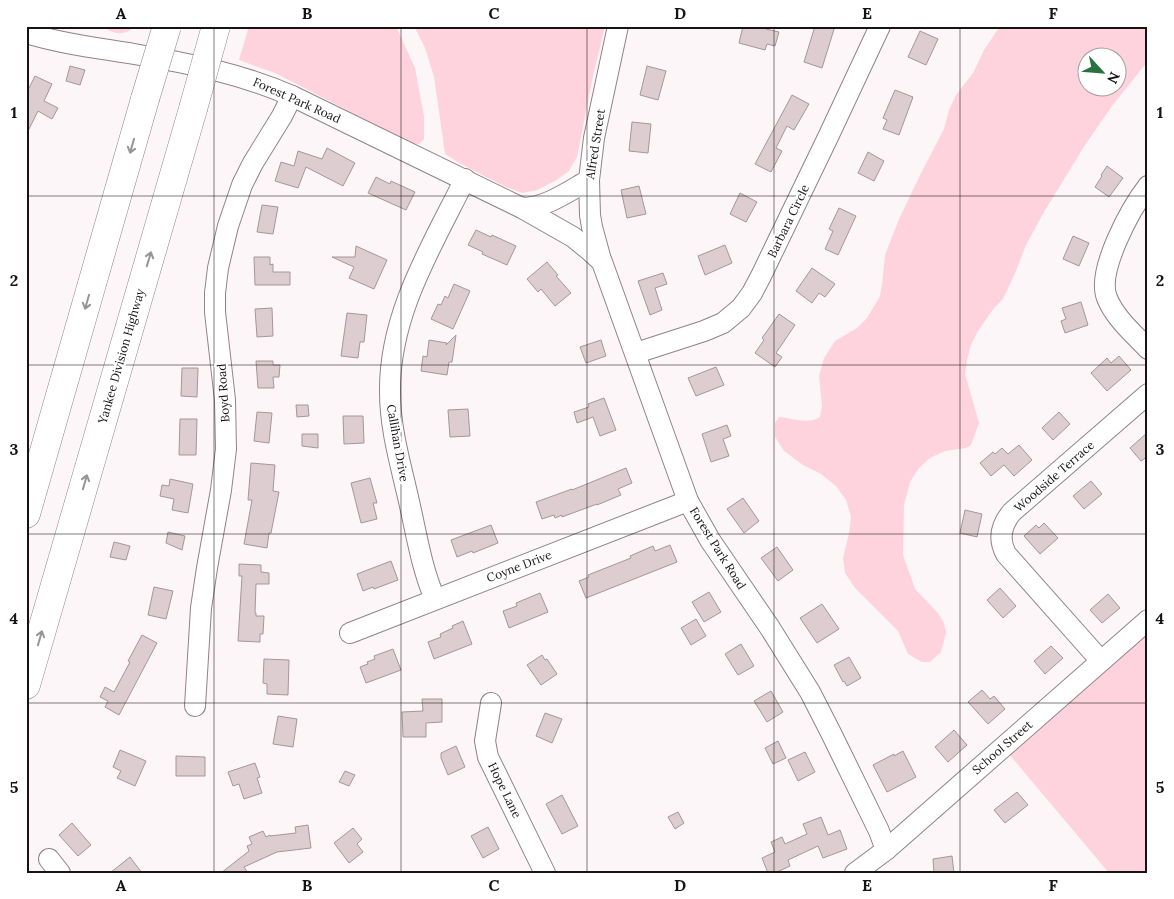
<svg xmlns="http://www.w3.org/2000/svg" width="1174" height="899" viewBox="0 0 1174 899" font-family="Lora,serif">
  <rect width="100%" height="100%" fill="#fdf6f8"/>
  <g fill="#fed3de" fill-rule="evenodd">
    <path d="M103,26H134C126,37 112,34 103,26Z"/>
    <path d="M249,26H396L415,68L424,116V139L419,144H413L275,73L239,60Z"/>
    <path d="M414,26H605L593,76L577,157L568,172L555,181L537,190L522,193L506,187L461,164L445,154L434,77L425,48Z"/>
    <path d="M1000,26H1148V61L1112,106L1085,145L1044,212L1026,245L1016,271L1003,299L994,308L978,331L971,345L967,360L965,374L979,423L971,445L966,448L945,451L930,458L919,468L910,482L904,505L903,555L915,589L938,613L944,623L946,633L941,652L930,662H922L908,654L898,631L855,588L845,573L843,558L849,533L851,517L846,500L836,486L821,474L803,465L784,451L775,437V423L779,417C793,418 807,425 820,417L822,406L819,376L824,358L835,341L857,328L867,318L880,296L882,284L885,255L899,219L921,173L944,129L949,110L956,95L973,73L984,50ZM1086,58H1116V88H1086Z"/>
    <path d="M1148,634V873H1109L1008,753Z"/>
  </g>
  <g fill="#ddccd0" stroke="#a59699">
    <path d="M743,26H767L766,29L779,32L775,46L767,44L765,50L739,43Z"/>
    <path d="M815,26H835L822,68L804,62Z"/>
    <path d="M920,31L938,39L926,65L908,57Z"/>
    <path d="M70,66L85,70L80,85L66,81Z"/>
    <path d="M647,66L666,71L658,100L640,95Z"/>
    <path d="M35,76L52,84L44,101L58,108L52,119L38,111L26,135V94Z"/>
    <path d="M895,90L913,97L899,135L883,129L887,120L883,118Z"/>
    <path d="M792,95L809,104L794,130L787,126L776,148L782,151L771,172L755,164Z"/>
    <path d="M632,122L651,124L648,153L629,151Z"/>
    <path d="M327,148L355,163L343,186L306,167L298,188L275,181L281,162L294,166L298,151L322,159Z"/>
    <path d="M868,152L884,161L874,181L858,173Z"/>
    <path d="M1107,166L1123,178L1109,197L1095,187L1102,176L1101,175Z"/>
    <path d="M376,177L390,184L391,181L415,192L406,210L368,193Z"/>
    <path d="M639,186L646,214L627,218L621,190Z"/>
    <path d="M740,193L757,202L746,222L730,214Z"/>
    <path d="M262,205L278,207L273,234L257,232Z"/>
    <path d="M839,208L856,216L838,255L825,249L833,231L829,229Z"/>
    <path d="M476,230L491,237L492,235L516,246L507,265L482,254L483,252L468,245Z"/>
    <path d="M1073,236L1089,243L1079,266L1063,259Z"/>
    <path d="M725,245L732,263L705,275L698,256Z"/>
    <path d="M356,246L387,260L374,289L349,278L354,267L332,257H355Z"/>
    <path d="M254,257H270V265L273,264V272H290V285H255Z"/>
    <path d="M547,262L558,275L556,276L571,293L555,306L541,289L538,292L527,279Z"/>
    <path d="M812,268L835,284L825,297L819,293L812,303L796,291Z"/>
    <path d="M663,273L667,284L655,288L662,310L650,315L638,281Z"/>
    <path d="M454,284L470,291L453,329L431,319L438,304L441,305L445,296L448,298Z"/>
    <path d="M1081,302L1088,325L1065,333L1061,321L1066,319L1062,308Z"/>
    <path d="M272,308L273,336L257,337L255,309Z"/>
    <path d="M347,313L367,315L364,342H360L358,358L341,356Z"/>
    <path d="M779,314L795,325L776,353L782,357L775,367L755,353L764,340L762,338Z"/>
    <path d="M456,335L452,362H449L447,375L421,371L423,356L427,357L429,340L447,343L446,345Z"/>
    <path d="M601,340L606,356L586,363L580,347Z"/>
    <path d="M1119,356L1131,370L1107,391L1091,373L1107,358L1111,363Z"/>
    <path d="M256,361H273V365H280L279,377H273L274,388H258Z"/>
    <path d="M716,367L724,385L696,396L688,378Z"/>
    <path d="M182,368H198L197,397L181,396Z"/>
    <path d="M604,398L616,430L600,436L593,417L577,423L574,412L589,407L588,404Z"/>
    <path d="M296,405H308L309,416L297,417Z"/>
    <path d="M468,409L470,436L450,437L448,410Z"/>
    <path d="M257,412L272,413L269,443L254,441Z"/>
    <path d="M1059,412L1070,424L1053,440L1042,428Z"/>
    <path d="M343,416H363L364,443L344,444Z"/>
    <path d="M180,419H197L196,455H179Z"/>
    <path d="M727,425L731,436L723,439L729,456L711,462L702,434Z"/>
    <path d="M1148,432V456L1141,461L1130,448Z"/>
    <path d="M302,434H318V448L302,446Z"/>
    <path d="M1019,445L1032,460L1014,476L1004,465L991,476L980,463L993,452L995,454L1002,448L1008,454Z"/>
    <path d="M251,463L275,465L273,491L279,492L271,533H269L267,548L244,544L252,500H248Z"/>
    <path d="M626,468L632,483L618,489L621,495L597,505V504L562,517V515L555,518L554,515L542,519L536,502L572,489V490Z"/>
    <path d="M370,478L377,503H373L377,519L361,523L351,483Z"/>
    <path d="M170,479L193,484L188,513L172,510L174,499L160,496L162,485L169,486Z"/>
    <path d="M1091,481L1102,494L1084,509L1073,496Z"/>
    <path d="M743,498L759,521L744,533L727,509Z"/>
    <path d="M965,510L982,514L977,537L960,533Z"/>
    <path d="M1044,523L1058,538L1040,554L1024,536L1036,525L1039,528Z"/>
    <path d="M491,525L498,543L473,553L472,551L457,557L451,540Z"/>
    <path d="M168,532L185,536L182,550L166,543Z"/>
    <path d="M114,542L130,546L126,560L110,557Z"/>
    <path d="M670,545L677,562L586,598L579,581L589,577L588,575L631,558L630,556L653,546L655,551Z"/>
    <path d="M777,547L793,570L778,581L761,558Z"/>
    <path d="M391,561L398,580L374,589L373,587L363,591L357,574Z"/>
    <path d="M239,564L261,565V572L269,573V584H256L255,613H256V616H264L263,634H260V642L238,641L242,576H239Z"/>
    <path d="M154,587L173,591L166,619L148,615Z"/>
    <path d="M1000,588L1016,606L1003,618L987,600Z"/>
    <path d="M709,592L721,612L704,622L692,602Z"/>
    <path d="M540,593L548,612L509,628L503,611L517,606L516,603Z"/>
    <path d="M1108,594L1120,608L1102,623L1090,610Z"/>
    <path d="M822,604L839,629L817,643L800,618Z"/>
    <path d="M696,619L706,636L691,645L681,628Z"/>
    <path d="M463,621L472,644L434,659L428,642L441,637L440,634L453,628L452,626Z"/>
    <path d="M142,635L157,643L119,715L105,707L108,701L100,697L105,687L114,692L130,662L128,661Z"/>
    <path d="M741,644L754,666L738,675L725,654Z"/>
    <path d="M1051,646L1063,658L1045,674L1034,661Z"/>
    <path d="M393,649L401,670L366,683L360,667L368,664L367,662L375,659L374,656Z"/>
    <path d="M542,655L545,660L547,659L557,674L541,685L527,665Z"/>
    <path d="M849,657L861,678L847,686L844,681L843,682L834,665Z"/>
    <path d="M264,659L289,660L288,695L267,694V684L263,683Z"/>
    <path d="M982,690L990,699L994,696L1005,709L988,724L968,702Z"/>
    <path d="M771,691L783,712L767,722L754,701Z"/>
    <path d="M422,699H442V722L426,723V737H403L402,712L423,711Z"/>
    <path d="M545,713L562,719L552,743L536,736Z"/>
    <path d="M278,716L297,719L293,747L273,744Z"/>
    <path d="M954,730L967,745L948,762L935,747Z"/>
    <path d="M778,741L786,758L773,764L765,748Z"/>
    <path d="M456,746L465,767L448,775L441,758V753Z"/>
    <path d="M120,750L146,761L135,786L117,778L121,771L113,767Z"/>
    <path d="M903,751L916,777L887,792L873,765L894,754V756Z"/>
    <path d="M805,752L815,772L798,781L788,760Z"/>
    <path d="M176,756L205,757V776H176Z"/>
    <path d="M255,763L260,777L257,778L262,793L244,799L239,784L233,786L228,772Z"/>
    <path d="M345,771L355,775L349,786L339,782Z"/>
    <path d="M1017,792L1028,805L1005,823L994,810Z"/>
    <path d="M562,795L578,826L562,834L546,804Z"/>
    <path d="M678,812L684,823L675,829L668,817Z"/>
    <path d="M821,817L828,835L840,830L847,849L823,858L818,846L788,860L790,866L775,873H768L762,858L775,852L771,842L782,837L785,844L807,834L803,824Z"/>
    <path d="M72,823L91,845L78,856L59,835Z"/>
    <path d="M308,825L311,848L277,852L244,867L248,873H221L249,851L247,846L252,844L249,837L263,831L266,837L270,835V836L296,833L295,827Z"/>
    <path d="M488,827L499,849L483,858L471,836Z"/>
    <path d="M353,828L362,839L357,844L363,852L349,863L334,843Z"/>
    <path d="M952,856L954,873H934L933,859Z"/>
    <path d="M130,857L142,873H110Z"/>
  </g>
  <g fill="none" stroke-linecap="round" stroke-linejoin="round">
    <g stroke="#918286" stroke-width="22">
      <g id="minor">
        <path d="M26,33C62,44 98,48 134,54C188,63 242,74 292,96L522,208L573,237L589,250L602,262L688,501L710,540L770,628L810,692L831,733L879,831L886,850"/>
        <path d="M1148,186C1131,208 1096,271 1107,298C1115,318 1134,334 1148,349"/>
        <path d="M522,208C546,208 569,191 589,180"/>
        <path d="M601,260L592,227L590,215L589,180L594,138L618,26"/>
        <path d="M636,353L704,331L723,323L741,308L752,293L761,276L829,135L880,26"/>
        <path d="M435,599C421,567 416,531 408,497C400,462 390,428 390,392C389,314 432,246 465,179"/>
        <path d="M350,633L688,501"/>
        <path d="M1101,661L1006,554C998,539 1001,525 1012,512L1148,394"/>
        <path d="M491,703L485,741L488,757L545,873"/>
        <path d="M195,706L201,608L207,568L221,490L226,449L225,400L215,312V293L218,268L228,226L242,185L253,163L282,116L292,96"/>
        <path d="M49,859L60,873"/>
        <path d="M855,873L886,850L1148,620"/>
      </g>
    </g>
    <g stroke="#918286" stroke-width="29">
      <g id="highway">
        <path d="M26,514L145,99"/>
        <path d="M26,685L193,109"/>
      </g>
    </g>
    <use href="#minor" stroke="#fff" stroke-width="20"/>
    <use href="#highway" stroke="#fff" stroke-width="28"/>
    <g stroke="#918286" stroke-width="29" stroke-linecap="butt">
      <g id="highway-bridge">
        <path d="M145,99L167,26"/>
        <path d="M193,109L216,26"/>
      </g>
    </g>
    <use href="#highway-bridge" stroke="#fff" stroke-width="28"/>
  </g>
  <defs><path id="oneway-shaft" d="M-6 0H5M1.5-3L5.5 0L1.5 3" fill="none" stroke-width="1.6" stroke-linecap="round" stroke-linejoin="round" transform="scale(1.25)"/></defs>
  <g stroke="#979495">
    <use href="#oneway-shaft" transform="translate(132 146) rotate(106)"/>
    <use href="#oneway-shaft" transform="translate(149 259) rotate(-73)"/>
    <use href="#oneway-shaft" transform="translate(87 302) rotate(106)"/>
    <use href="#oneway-shaft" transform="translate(85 482) rotate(-74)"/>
    <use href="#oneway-shaft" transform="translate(40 638) rotate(-74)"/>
  </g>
  <path fill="none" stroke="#171213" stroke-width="1" stroke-opacity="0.55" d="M214,26V873M401,26V873M587,26V873M774,26V873M960,26V873M26,196H1148M26,365H1148M26,534H1148M26,703H1148"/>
  <g text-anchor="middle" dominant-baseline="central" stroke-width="5" stroke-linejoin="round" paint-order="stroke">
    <g font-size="12" fill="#171213" stroke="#fff">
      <text transform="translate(297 100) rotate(24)">Forest Park Road</text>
      <text transform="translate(595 144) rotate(-81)">Alfred Street</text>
      <text transform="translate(788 221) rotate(-64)">Barbara Circle</text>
      <text transform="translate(121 356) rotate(-74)">Yankee Division Highway</text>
      <text transform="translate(223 393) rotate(-94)">Boyd Road</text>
      <text transform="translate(398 443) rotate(80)">Callihan Drive</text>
      <text transform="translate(1054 476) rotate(-41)">Woodside Terrace</text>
      <text transform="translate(718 548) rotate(58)">Forest Park Road</text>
      <text transform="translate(519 566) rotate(-21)">Coyne Drive</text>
      <text transform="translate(1002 747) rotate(-41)">School Street</text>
      <text transform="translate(505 790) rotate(64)">Hope Lane</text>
    </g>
  </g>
  <rect width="1174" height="899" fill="none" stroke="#ffffff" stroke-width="55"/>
  <g transform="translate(1102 72) rotate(116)"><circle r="24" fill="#ffffff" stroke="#a2a0a1"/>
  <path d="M0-4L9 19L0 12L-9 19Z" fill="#277240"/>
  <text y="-8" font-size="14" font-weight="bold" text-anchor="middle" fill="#171213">N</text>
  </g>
  <rect x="28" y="28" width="1118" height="844" fill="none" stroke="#171213" stroke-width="2"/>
  <g font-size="16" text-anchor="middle" font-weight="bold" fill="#171213">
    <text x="121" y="19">A</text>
    <text x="307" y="19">B</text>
    <text x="494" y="19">C</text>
    <text x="680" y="19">D</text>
    <text x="867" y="19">E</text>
    <text x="1053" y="19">F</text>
    <text x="14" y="118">1</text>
    <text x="1160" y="118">1</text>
    <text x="14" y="286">2</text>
    <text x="1160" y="286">2</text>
    <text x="14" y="455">3</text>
    <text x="1160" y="455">3</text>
    <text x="14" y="624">4</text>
    <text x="1160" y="624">4</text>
    <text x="14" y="793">5</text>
    <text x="1160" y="793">5</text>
    <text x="121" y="891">A</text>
    <text x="307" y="891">B</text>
    <text x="494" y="891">C</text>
    <text x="680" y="891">D</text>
    <text x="867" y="891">E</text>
    <text x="1053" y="891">F</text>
  </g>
</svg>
